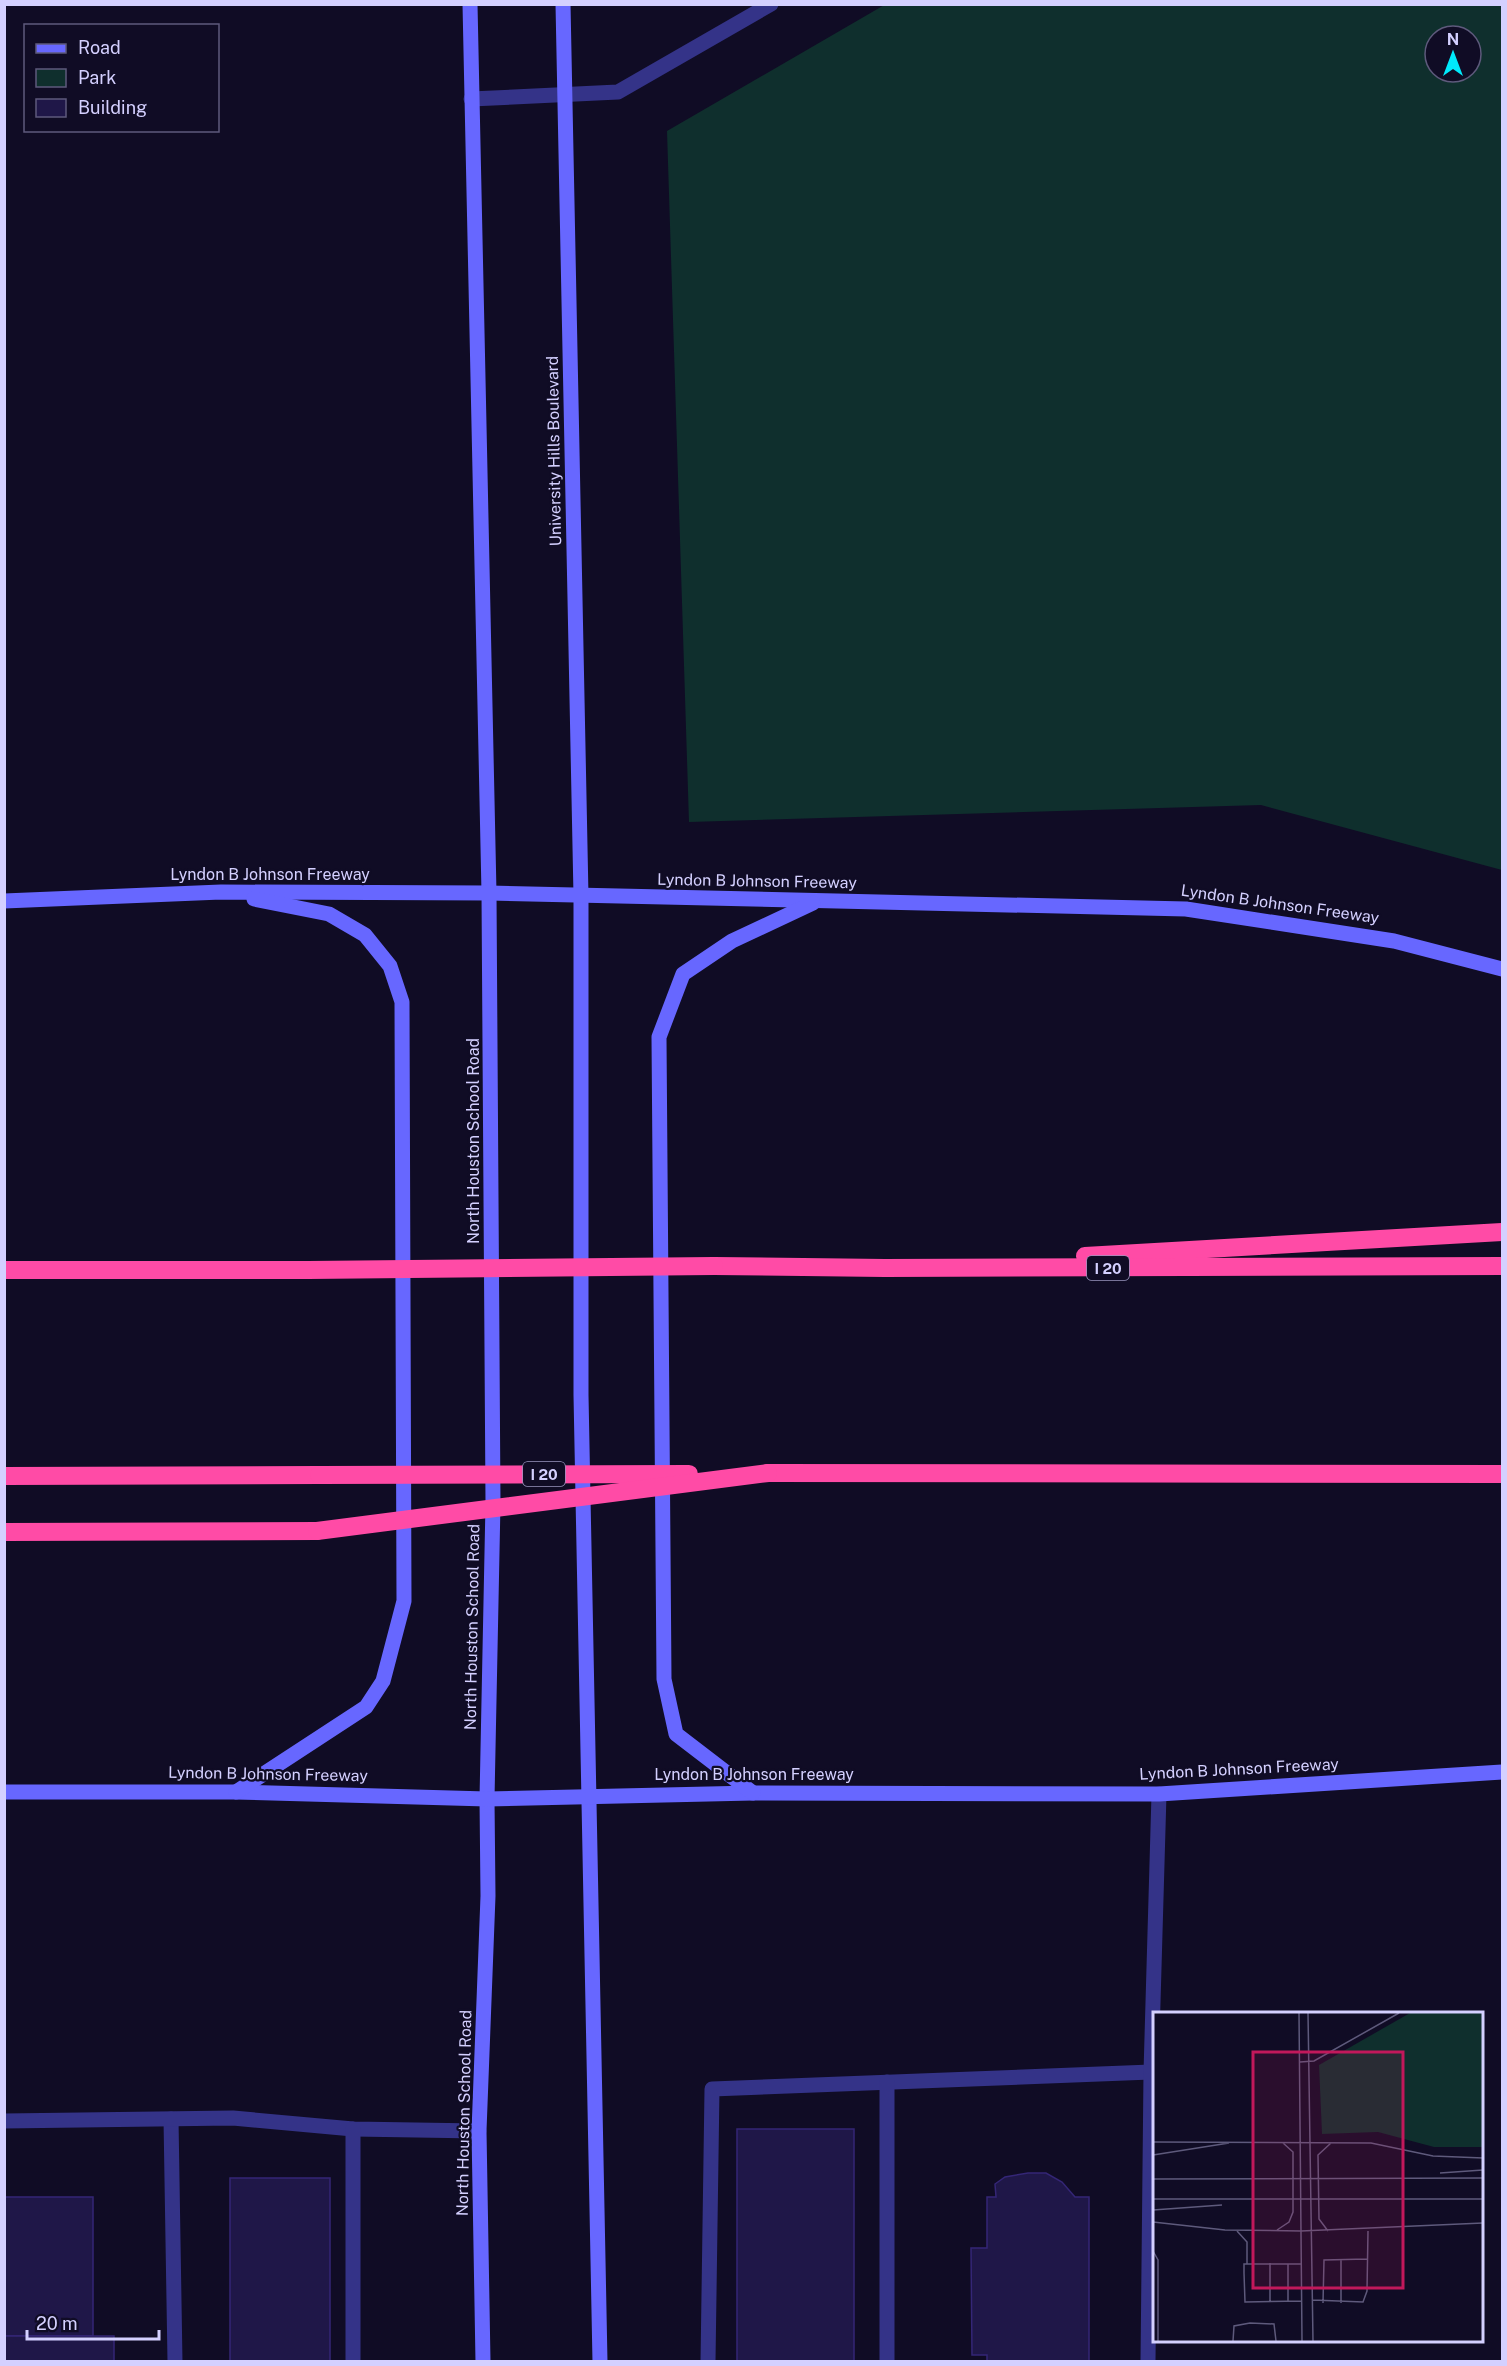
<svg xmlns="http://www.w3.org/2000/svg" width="1507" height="2366" viewBox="0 0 1507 2366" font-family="'Public Sans',sans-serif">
  <rect width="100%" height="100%" fill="#100c25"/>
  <path fill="#0f2f2d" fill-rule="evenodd" d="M886,4L1502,5V870L1261,805L689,822L667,131ZM1435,36H1471V72H1435Z"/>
  <g fill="#1f1748" stroke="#342676" stroke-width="1.5">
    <rect x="737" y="2129" width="117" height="233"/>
    <path d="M1028,2173H1046L1062,2182L1075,2197H1089V2362H987V2355H972L971,2248H987V2197H996L995,2184L1005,2177Z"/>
    <rect x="230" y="2178" width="100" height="184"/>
    <rect x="4" y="2197" width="89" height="139"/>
    <rect x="4" y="2336" width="110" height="26"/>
  </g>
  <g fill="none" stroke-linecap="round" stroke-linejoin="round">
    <g stroke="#343388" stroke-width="15">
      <path d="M171,2119L175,2362"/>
      <path d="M4,2121L233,2118L353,2129L479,2131"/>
      <path d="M353,2129V2362"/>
      <path d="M708,2362L712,2089L1151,2072"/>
      <path d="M887,2362V2082"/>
      <path d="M1148,2362L1151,2072L1159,1794"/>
    </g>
    <path stroke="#343388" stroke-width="15" d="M471,99L618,92L771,4"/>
    <g stroke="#6767ff" stroke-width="15">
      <path d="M470,4L489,893L493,1503L487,1799L488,1896L479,2131L483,2362"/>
      <path d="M563,4L581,896V1395L600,2362"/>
      <path d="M4,901L221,892L489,893L1186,909L1394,941L1502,969"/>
      <path d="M4,1792H236L487,1799L753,1793L1159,1794L1502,1772"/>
      <path d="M236,1792L366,1707L383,1681L404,1601L402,1002L390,966L365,935L329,914L254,899"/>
      <path d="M753,1793L676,1734L664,1679L659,1037L683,974L732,941L813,903"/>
    </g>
    <g stroke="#ff4ba6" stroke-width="18">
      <path d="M1085,1256L1502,1232"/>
      <path d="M714,1266L885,1268L1502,1266"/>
      <path d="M4,1270H308"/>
      <path d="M768,1473L1502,1474"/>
      <path d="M4,1476L319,1475"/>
      <path d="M4,1532L317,1531"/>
    </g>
    <g stroke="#ff4ba6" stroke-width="18">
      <path d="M308,1270L714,1266"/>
      <path d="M319,1475L689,1474"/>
      <path d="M317,1531L768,1473"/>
    </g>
  </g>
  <g text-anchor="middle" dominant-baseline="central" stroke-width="4.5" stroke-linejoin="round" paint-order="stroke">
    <g fill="#100c25" stroke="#9995be" stroke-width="1.5">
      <rect x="1087" y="1256" width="42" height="24" rx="4.5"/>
      <rect x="523" y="1462" width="42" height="24" rx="4.5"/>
    </g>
    <g font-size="15" font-weight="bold" fill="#d4d0ff">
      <text x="1108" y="1268">I 20</text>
      <text x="544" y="1474">I 20</text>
    </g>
    <g font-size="16" fill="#d4d0ff" stroke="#100c25">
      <text transform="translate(554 451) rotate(-91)">University Hills Boulevard</text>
      <text x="270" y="874">Lyndon B Johnson Freeway</text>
      <text transform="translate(757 881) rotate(1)">Lyndon B Johnson Freeway</text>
      <text transform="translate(1280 904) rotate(8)">Lyndon B Johnson Freeway</text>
      <text transform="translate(473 1141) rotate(-90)">North Houston School Road</text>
      <text transform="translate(472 1627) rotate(-89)">North Houston School Road</text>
      <text transform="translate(1239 1769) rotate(-3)">Lyndon B Johnson Freeway</text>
      <text transform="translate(268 1774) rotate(1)">Lyndon B Johnson Freeway</text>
      <text x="754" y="1774">Lyndon B Johnson Freeway</text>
      <text transform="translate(464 2113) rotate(-89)">North Houston School Road</text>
    </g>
  </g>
  <g transform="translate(1153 2012)">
    <rect width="330" height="330" fill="#100c25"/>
    <path d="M257,1H330V135H281L225,120L169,122L166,53Z" fill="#0f2f2d"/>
    <path fill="none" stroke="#5e5a7c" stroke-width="1.5" d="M146,1L149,329M155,1L160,329M147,50L161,49L246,1M0,130L218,131L280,144L330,146M0,143L76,131M287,161L330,158M0,167L330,166M0,187H330M0,198L69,193M0,210L72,218L148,219L330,211M124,218L136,210L140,200V140L130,131M84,219L94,230V252M175,219L166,207L165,143L178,131M0,239L5,248V329M117,251V289M135,252V289M148,252H91V261L92,290L148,289M160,288L210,290L214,279L215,219M170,291L171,248L214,247M188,291V248M80,329L81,314L97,311L121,312L123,329"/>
    <path fill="#c2185b" fill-opacity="0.15" stroke="#c2185b" stroke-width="3" d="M100,40H250V276H100Z"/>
    <rect width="330" height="330" fill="none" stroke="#d4d0ff" stroke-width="3"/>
  </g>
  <rect width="1507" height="2366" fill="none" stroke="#d4d0ff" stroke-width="12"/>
  <rect x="24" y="24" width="195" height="108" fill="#100c25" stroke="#5e5a7c" stroke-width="1.5"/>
  <rect x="36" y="44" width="30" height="9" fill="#6767ff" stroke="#5e5a7c" stroke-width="1.5"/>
  <text x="78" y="54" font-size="18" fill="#d4d0ff">Road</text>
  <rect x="36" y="69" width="30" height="18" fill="#0f2f2d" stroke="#5e5a7c" stroke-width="1.5"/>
  <text x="78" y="84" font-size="18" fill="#d4d0ff">Park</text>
  <rect x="36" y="99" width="30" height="18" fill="#1f1748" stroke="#5e5a7c" stroke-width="1.5"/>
  <text x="78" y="114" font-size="18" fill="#d4d0ff">Building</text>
  <g transform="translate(1453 54)"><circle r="28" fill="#100c25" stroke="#5e5a7c" stroke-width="1.5"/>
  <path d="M0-4.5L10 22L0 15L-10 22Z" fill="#00e9fb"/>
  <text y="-9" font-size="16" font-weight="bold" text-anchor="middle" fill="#d4d0ff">N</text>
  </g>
  <path d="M27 2330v9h132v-9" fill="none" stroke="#d4d0ff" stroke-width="3"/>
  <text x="36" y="2330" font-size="18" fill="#d4d0ff" stroke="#100c25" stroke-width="4.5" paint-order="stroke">20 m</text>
</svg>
